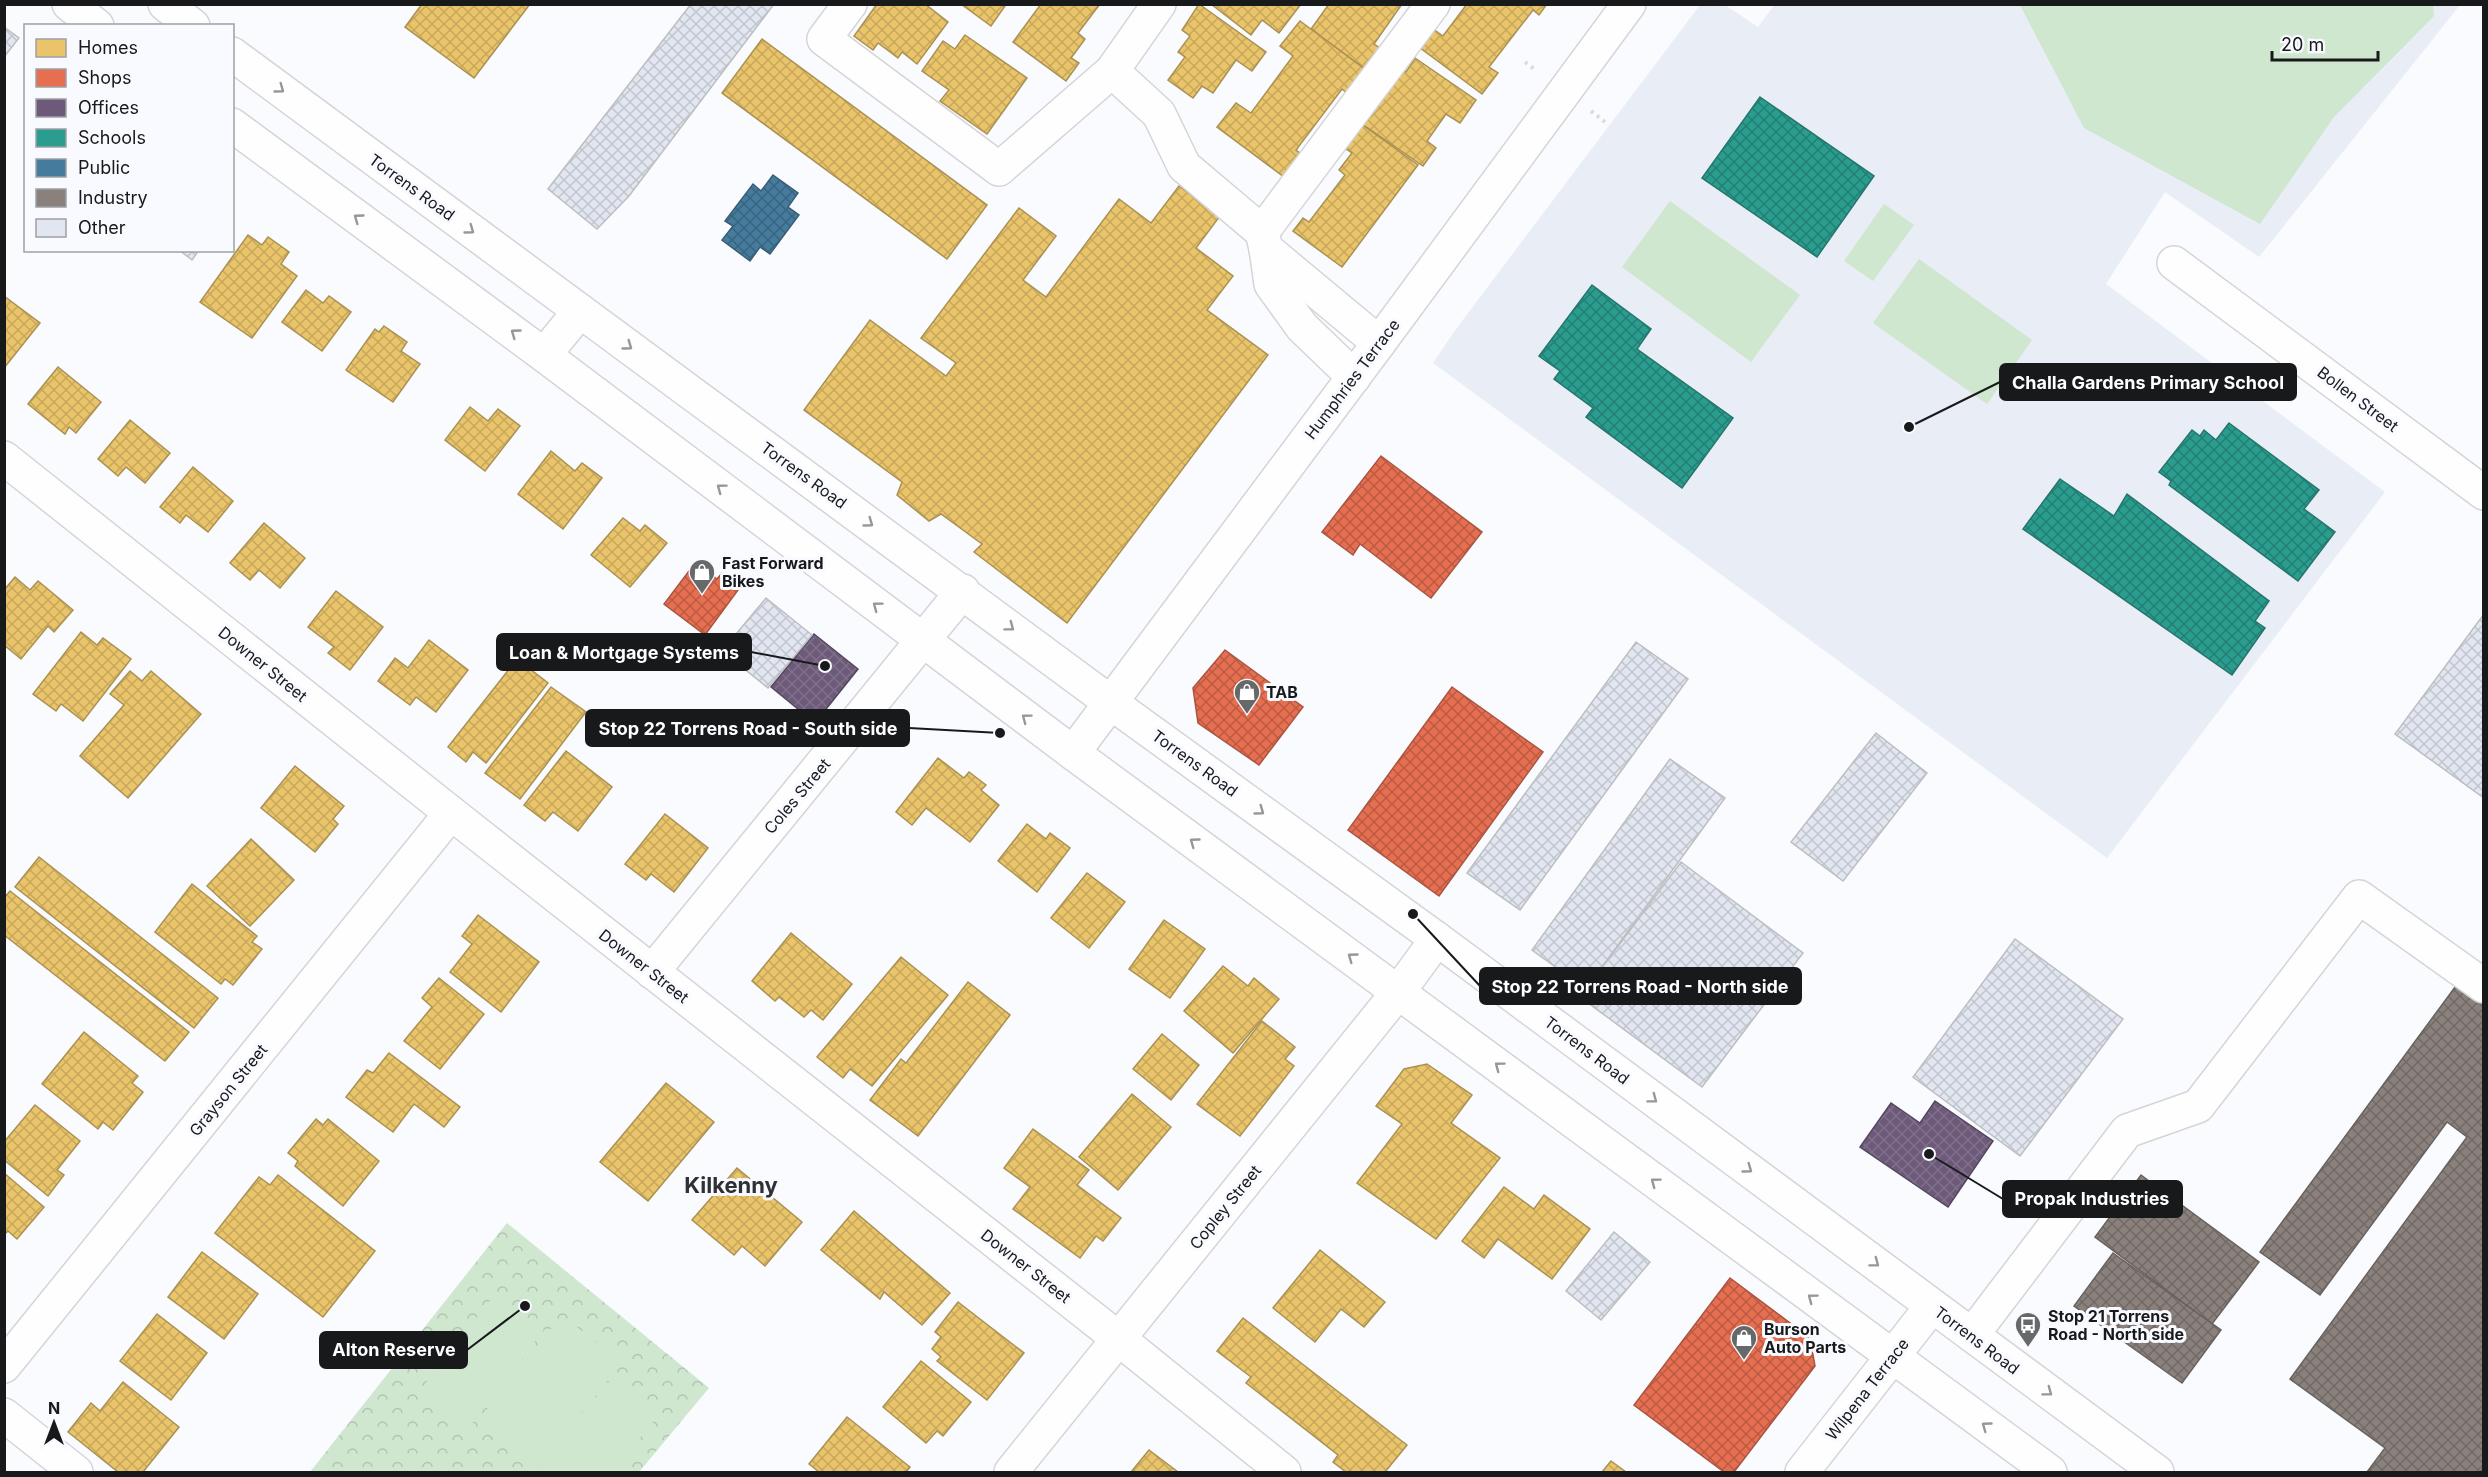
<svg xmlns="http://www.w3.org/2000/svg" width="2488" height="1477" viewBox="0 0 2488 1477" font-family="Inter,sans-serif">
  <defs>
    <pattern id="forest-crowns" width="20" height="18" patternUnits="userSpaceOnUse" patternTransform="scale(1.5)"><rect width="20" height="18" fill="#cfe6cf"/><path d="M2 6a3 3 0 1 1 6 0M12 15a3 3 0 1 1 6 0" fill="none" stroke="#b1c5b1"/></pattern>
    <pattern id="homes-cross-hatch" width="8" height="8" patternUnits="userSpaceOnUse" patternTransform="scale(1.5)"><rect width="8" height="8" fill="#e9c46a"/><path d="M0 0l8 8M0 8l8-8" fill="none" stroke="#c7a85b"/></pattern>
    <pattern id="shops-cross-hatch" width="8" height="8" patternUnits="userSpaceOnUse" patternTransform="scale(1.5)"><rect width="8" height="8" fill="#e76f51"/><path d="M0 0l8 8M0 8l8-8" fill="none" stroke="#ba5a42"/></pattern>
    <pattern id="offices-cross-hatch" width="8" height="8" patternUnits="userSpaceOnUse" patternTransform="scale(1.5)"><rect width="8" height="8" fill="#6d597a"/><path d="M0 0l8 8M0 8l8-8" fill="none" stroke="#80718a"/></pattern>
    <pattern id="schools-cross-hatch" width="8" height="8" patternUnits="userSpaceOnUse" patternTransform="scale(1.5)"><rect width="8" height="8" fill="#2a9d8f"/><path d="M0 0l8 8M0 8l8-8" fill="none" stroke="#237f74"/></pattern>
    <pattern id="public-cross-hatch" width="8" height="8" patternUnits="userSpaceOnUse" patternTransform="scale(1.5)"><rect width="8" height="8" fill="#457b9d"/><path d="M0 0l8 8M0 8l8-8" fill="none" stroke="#39647f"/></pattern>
    <pattern id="industry-cross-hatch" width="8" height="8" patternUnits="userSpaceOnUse" patternTransform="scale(1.5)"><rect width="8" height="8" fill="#8a817c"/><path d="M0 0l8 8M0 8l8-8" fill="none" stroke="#706965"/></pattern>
    <pattern id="building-cross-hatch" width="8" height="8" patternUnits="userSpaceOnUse" patternTransform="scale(1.5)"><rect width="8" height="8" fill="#e2e6f0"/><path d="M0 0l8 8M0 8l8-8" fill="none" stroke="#c1c5cd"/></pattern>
  </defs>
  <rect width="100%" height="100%" fill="#f9fbfe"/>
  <path fill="#e9edf5" d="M1775,4L2460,5L2259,257L2165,192L2106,284L2385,492L2107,858L1433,363L1456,329L1700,5H1725L1758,27Z"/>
  <path fill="url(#forest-crowns)" d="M507,1223L709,1388L639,1472H310Z"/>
  <g fill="#cfe6cf">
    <path d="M2433,4L2434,16L2334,117L2260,224L2084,128L2020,5Z"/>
    <path d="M1670,201L1800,295L1751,362L1622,267Z"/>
    <path d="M1884,204L1914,225L1873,281L1844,261Z"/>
    <path d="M1919,259L2032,340L1987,404L1873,323Z"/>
    <path d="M496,1293L544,1330L467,1430L418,1393Z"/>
    <path d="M562,1315L622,1363L539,1465L480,1418Z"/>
    <path d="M611,1379L658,1416L612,1472H535Z"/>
  </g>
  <g fill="url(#homes-cross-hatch)" stroke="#aa9152" stroke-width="1.5">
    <path d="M422,4H530L474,78L405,27Z"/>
    <path d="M877,4H925L948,22L917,64L902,52L898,58L878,43L873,50L854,36Z"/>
    <path d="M961,4H1002L1005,6L991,26Z"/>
    <path d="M1041,4H1100L1078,33L1085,39L1071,58L1079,63L1066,81L1013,42Z"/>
    <path d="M1199,4L1266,52L1252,71L1236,60L1213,93L1202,86L1193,98L1168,80L1185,57L1178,52L1190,36L1182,30Z"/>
    <path d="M1211,4H1301L1279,33L1262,20L1251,35Z"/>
    <path d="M1329,4H1402L1374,44L1380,48L1365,69L1311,29Z"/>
    <path d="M1467,4H1547L1539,15L1533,10L1489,67L1498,73L1482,94L1419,47L1433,29L1443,36Z"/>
    <path d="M1300,21L1366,70L1348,94L1342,89L1296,150L1301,154L1284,177L1217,127L1236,103L1251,113L1293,56L1280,46Z"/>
    <path d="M965,35L1027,78L987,134L940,101L949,90L922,71L943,41L955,49Z"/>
    <path d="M762,39L987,205L947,259L722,93Z"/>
    <path d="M1415,58L1476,100L1460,123L1446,114L1427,141L1436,148L1423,166L1362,124L1395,65L1406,72Z"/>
    <path d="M1360,123L1418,165L1342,267L1293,231L1303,218L1309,222L1345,175L1339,170L1352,153L1343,147Z"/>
    <path d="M1179,186L1220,216L1196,248L1233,276L1207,310L1268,355L1067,623L974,552L982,544L941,514L929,521L897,495L902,482L804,410L870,320L946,376L956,363L921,338L1019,208L1056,236L1023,280L1046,297L1119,199L1151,223Z"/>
    <path d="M248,235L262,245L268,237L289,252L281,264L297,276L252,338L200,302Z"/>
    <path d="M306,290L323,303L329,296L351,312L322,351L282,322Z"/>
    <path d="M4,296L40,323L4,368Z"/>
    <path d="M384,326L407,342L401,351L420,364L393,402L346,370L375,329L379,332Z"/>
    <path d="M58,367L101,402L76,433L69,427L65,434L28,404Z"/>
    <path d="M470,407L488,421L498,409L520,426L485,471L445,440Z"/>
    <path d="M130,420L170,453L145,483L126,467L118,476L98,459Z"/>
    <path d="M551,451L575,471L582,463L602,478L563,529L518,494Z"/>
    <path d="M193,467L233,501L208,532L186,515L180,523L160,507Z"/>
    <path d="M623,518L640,531L645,525L667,543L630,587L591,555Z"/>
    <path d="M264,523L305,558L280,588L259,570L250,580L230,563Z"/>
    <path d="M15,577L30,590L38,581L73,610L54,632L48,626L21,659L4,645V590Z"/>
    <path d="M336,591L383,627L350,670L328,653L334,647L308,627Z"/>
    <path d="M81,632L97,645L103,638L131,659L83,721L61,704L56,711L33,694Z"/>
    <path d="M429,640L468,670L436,712L416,697L410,705L378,681L395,658L408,668Z"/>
    <path d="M517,659L548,683L486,763L473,752L466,762L448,747Z"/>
    <path d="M130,671L142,681L151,671L201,714L128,798L80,756L124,705L110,694Z"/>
    <path d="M551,687L586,712L520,799L485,773Z"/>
    <path d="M566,751L612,787L578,831L553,812L545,821L524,805Z"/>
    <path d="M938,758L964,778L969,772L986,785L981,790L999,805L970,842L926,808L912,825L896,812Z"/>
    <path d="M295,766L344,806L333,819L338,824L315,852L261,808Z"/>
    <path d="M665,814L708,848L674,892L651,874L646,880L625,864Z"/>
    <path d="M1027,824L1046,839L1050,833L1070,848L1037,892L998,861Z"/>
    <path d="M251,839L294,880L250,926L207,886Z"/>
    <path d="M39,857L218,998L194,1028L15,887Z"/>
    <path d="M1087,873L1125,902L1089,948L1051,918Z"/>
    <path d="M192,884L257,936L252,942L262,949L233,985L225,979L221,984L155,932Z"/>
    <path d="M10,891L189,1032L165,1061L4,935V898Z"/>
    <path d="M478,915L539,962L501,1012L450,972L472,944L462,936Z"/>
    <path d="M1164,920L1205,949L1170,998L1129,969Z"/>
    <path d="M791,933L852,984L823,1020L811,1010L804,1017L779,997L775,1001L752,981Z"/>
    <path d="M901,957L948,995L872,1086L850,1069L843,1078L817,1057Z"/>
    <path d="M1223,966L1248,986L1254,978L1279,999L1233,1053L1184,1011Z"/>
    <path d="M439,978L484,1014L440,1069L404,1041L432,1007L422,998Z"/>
    <path d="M968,982L1010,1015L918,1136L870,1100L901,1059L906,1063Z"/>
    <path d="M1262,1021L1295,1047L1285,1059L1294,1066L1240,1136L1197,1104Z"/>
    <path d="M84,1032L138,1076L132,1083L143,1092L113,1130L103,1122L98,1129L42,1084Z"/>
    <path d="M1162,1034L1199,1065L1171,1100L1133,1069Z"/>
    <path d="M389,1053L460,1107L444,1127L414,1104L393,1132L346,1097L367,1070L373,1073Z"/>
    <path d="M1427,1064L1472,1095L1451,1123L1500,1158L1436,1239L1357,1183L1402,1124L1376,1106L1404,1069Z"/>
    <path d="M666,1083L714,1122L648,1201L600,1162Z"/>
    <path d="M1132,1094L1171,1127L1118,1190L1079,1157Z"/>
    <path d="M35,1105L80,1141L57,1170L64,1175L48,1196L4,1160V1142Z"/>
    <path d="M316,1119L323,1125L328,1119L379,1161L343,1206L295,1166L298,1161L288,1153Z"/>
    <path d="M1033,1129L1089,1170L1077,1185L1121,1218L1103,1241L1096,1236L1080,1258L1013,1209L1030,1187L1004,1168Z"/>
    <path d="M737,1168L802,1222L765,1266L742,1246L734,1255L692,1220Z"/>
    <path d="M4,1173L44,1207L17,1239L8,1231L4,1235Z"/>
    <path d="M278,1175L375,1251L323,1317L215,1233L259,1177L270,1185Z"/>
    <path d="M1504,1187L1534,1209L1544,1195L1590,1229L1552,1279L1498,1239L1484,1258L1462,1241Z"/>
    <path d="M854,1211L950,1293L922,1325L884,1292L880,1299L821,1250Z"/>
    <path d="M1320,1250L1385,1302L1364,1327L1341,1309L1315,1342L1273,1308Z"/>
    <path d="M202,1252L258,1294L224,1339L168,1297Z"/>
    <path d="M958,1302L1024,1353L987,1400L937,1361L941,1357L932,1349L941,1337L935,1332Z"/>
    <path d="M157,1314L207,1353L171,1400L120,1361Z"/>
    <path d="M1243,1318L1407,1445L1385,1472H1346L1333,1462L1338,1455L1246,1383L1251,1377L1217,1351Z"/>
    <path d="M921,1361L971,1402L943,1436L937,1431L926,1443L883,1407Z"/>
    <path d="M123,1382L179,1427L143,1472H118L68,1432L91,1403L100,1411Z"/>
    <path d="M847,1417L910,1467L906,1472H819L809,1464Z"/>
    <path d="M1149,1450L1178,1472H1131Z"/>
    <path d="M1611,1461L1626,1472H1602Z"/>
  </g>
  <g fill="url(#shops-cross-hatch)" stroke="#a95541" stroke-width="1.5">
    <path d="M1381,456L1482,532L1431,598L1360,544L1353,555L1322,532Z"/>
    <path d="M695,563L717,579L722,573L741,586L705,635L664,604Z"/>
    <path d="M1225,650L1303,707L1259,765L1198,723L1193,688Z"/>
    <path d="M1452,687L1543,752L1439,896L1348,830Z"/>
    <path d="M1730,1278L1810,1338L1815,1366L1734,1472H1724L1634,1405Z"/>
  </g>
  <g fill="url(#offices-cross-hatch)" stroke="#54465e" stroke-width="1.5">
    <path d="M814,634L858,669L815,723L771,687Z"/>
    <path d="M1935,1101L1993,1141L1948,1207L1860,1147L1891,1103L1920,1123Z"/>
  </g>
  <g fill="url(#schools-cross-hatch)" stroke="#25756c" stroke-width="1.5">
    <path d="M1760,97L1874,176L1817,257L1702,178Z"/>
    <path d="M1592,285L1651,329L1637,349L1733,418L1682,488L1586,417L1593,408L1554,379L1560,371L1539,356Z"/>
    <path d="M2229,423L2319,490L2304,509L2335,532L2298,581L2169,485L2171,481L2159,472L2192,430L2200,436L2204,430L2216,440Z"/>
    <path d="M2060,479L2114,516L2127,494L2269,601L2255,621L2265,628L2232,675L2023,529Z"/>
  </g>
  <path fill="url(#public-cross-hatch)" stroke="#385e76" stroke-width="1.5" d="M773,175L798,193L788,207L799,215L770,254L760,247L750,261L722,240L733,226L725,221L753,184L761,191Z"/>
  <g fill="url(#industry-cross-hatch)" stroke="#68625f" stroke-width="1.5">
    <path d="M2458,983L2484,1002V1468L2480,1472H2367L2385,1448L2290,1379L2467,1137L2447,1122L2320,1295L2260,1252Z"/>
    <path d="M2141,1175L2259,1262L2212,1324L2095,1237Z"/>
    <path d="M2113,1253L2221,1330L2182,1383L2074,1306Z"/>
  </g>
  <g fill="url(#building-cross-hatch)" stroke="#bdbec0" stroke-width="1.5">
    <path d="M691,4H774L629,196L597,229L548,189Z"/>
    <path d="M4,27L19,38L4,57Z"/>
    <path d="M179,250H199L192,260Z"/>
    <path d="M766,598L812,635L768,688L722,651Z"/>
    <path d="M2484,614V798L2395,734Z"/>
    <path d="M1636,642L1688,679L1520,910L1467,873Z"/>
    <path d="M1876,733L1927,773L1843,881L1791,842Z"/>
    <path d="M1670,759L1725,798L1586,989L1532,950Z"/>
    <path d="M1681,862L1803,953L1702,1087L1580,997Z"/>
    <path d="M2015,939L2123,1019L2020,1156L1913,1077Z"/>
    <path d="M1614,1232L1650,1262L1601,1320L1566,1291Z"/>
  </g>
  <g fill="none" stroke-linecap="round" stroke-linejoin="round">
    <g stroke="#d5d5d8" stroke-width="36">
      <g id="minor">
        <path d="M850,4L824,39L999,169L1112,71L1159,4"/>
        <path d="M1112,71L1159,114L1184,166L1262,232L1266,249L1379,343"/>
        <path d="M1262,232L1433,4"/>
        <path d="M1266,249L1271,284L1302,327L1354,377"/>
        <path d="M2174,263L2484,493"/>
        <path d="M4,458L451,813L1119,1339L1284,1472"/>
        <path d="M1073,753L1379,343L1629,4"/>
        <path d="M652,972L963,591"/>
        <path d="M1972,1335L2127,1131L2198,1106L2359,897L2484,986"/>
        <path d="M4,1366L451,813"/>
        <path d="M4,1415L76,1472"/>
        <path d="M1011,1472L1399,991L1437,939"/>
        <path d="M1802,1472L1932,1306"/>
      </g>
    </g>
    <g stroke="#d5d5d8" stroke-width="36">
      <g id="major">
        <path d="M69,4L97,26"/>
        <path d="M165,4L193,26"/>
        <path d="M232,54L1110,702L1437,939L2157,1472"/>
        <path d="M232,125L544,355L1073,753L2050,1472"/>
        <path d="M544,355L580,311"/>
      </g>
    </g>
    <g stroke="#dadbdb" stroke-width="4" stroke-dasharray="3 4.5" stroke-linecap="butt">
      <path d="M1525,62L1537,71"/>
      <path d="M1591,111L1605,122"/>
    </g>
    <use href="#minor" stroke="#fefeff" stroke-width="33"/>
    <use href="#major" stroke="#fefeff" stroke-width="33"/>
  </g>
  <defs><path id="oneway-chevron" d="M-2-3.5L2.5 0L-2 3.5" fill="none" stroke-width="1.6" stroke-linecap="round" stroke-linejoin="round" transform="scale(1.5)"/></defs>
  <g stroke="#969798">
    <use href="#oneway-chevron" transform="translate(280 89) rotate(36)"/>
    <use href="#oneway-chevron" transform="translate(358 218) rotate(-144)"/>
    <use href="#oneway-chevron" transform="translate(470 230) rotate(36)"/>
    <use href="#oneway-chevron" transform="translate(515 333) rotate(-144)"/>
    <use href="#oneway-chevron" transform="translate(628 346) rotate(36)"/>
    <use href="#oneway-chevron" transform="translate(721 488) rotate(-143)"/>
    <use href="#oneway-chevron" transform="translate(869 523) rotate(36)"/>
    <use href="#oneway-chevron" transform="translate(877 606) rotate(-143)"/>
    <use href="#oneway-chevron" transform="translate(1010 627) rotate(37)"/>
    <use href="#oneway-chevron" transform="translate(1026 718) rotate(-143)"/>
    <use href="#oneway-chevron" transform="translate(1260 811) rotate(36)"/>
    <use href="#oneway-chevron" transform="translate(1194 842) rotate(-144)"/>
    <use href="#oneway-chevron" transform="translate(1352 957) rotate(-144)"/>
    <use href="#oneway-chevron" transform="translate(1499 1066) rotate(-143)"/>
    <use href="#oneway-chevron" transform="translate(1653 1099) rotate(37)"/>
    <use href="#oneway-chevron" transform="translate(1748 1169) rotate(36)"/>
    <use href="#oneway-chevron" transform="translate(1655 1182) rotate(-143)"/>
    <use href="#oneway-chevron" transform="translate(1875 1263) rotate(37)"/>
    <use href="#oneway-chevron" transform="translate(1812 1298) rotate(-143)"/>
    <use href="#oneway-chevron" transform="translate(2048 1392) rotate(37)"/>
    <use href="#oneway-chevron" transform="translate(1986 1426) rotate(-144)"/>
  </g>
  <defs>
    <g id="shop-pin" transform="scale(1.35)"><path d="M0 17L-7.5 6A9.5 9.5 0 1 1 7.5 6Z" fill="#67686a" stroke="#f8faff"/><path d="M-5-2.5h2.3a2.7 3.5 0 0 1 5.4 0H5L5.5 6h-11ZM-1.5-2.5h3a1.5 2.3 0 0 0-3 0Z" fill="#fff"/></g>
    <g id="bus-pin" transform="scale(1.35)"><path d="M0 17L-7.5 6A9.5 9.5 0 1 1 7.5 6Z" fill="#67686a" stroke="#f8faff"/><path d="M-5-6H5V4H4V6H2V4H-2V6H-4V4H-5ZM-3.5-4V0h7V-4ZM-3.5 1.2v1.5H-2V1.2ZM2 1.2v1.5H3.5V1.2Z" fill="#fff"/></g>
  </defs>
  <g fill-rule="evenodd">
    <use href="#shop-pin" x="702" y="572"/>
    <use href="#shop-pin" x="1247" y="692"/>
    <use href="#bus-pin" x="2028" y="1325"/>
    <use href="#shop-pin" x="1744" y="1338"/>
  </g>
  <g text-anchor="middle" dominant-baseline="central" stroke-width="6" stroke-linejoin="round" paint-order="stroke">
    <g font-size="16" fill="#18191b" stroke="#f8faff">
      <text transform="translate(412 187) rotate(36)">Torrens Road</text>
      <text transform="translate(1352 379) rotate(-53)">Humphries Terrace</text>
      <text transform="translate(2358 399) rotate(37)">Bollen Street</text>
      <text transform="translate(804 475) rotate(36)">Torrens Road</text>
      <text transform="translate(263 664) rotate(39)">Downer Street</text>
      <text transform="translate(1195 763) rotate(36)">Torrens Road</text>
      <text transform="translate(797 796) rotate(-50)">Coles Street</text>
      <text transform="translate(644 966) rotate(38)">Downer Street</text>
      <text transform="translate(1587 1050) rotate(37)">Torrens Road</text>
      <text transform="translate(228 1090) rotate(-51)">Grayson Street</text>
      <text transform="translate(1225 1207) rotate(-51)">Copley Street</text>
      <text transform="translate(1026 1266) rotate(38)">Downer Street</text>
      <text transform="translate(1977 1340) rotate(37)">Torrens Road</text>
      <text transform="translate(1867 1389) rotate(-52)">Wilpena Terrace</text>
    </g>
    <g font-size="16" font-weight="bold" fill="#18191b" stroke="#f8faff" text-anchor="start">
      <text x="722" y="563">Fast Forward<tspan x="722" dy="18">Bikes</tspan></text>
      <text x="1266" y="692">TAB</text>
      <text x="2048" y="1316">Stop 21 Torrens<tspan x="2048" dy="18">Road - North side</tspan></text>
      <text x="1764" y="1329">Burson<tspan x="1764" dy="18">Auto Parts</tspan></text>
    </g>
    <g font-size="22" font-weight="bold" fill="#2e3034" stroke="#f8faff">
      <text x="731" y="1185">Kilkenny</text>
    </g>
  </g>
  <path fill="none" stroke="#18191b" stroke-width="2" d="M1909 427L2000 382M825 666L751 652M1000 733L909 728M1413 914L1480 986M1929 1154L2003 1199M525 1306L467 1350"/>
  <g fill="#18191b" stroke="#f8faff" stroke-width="2">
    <circle cx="1909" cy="427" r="6"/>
    <circle cx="825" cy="666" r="6"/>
    <circle cx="1000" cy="733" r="6"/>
    <circle cx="1413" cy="914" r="6"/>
    <circle cx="1929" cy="1154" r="6"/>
    <circle cx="525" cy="1306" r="6"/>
  </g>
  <g fill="#18191b" stroke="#18191b" stroke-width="2">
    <rect x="2000" y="364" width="296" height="36" rx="6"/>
    <rect x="497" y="634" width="254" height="36" rx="6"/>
    <rect x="586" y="710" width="323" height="36" rx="6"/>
    <rect x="1480" y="968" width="321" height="36" rx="6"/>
    <rect x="2003" y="1181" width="179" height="36" rx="6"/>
    <rect x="320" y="1332" width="147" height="36" rx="6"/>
  </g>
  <g font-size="18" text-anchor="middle" font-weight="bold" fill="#fff">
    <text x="2148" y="389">Challa Gardens Primary School</text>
    <text x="624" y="659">Loan &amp; Mortgage Systems</text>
    <text x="748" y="735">Stop 22 Torrens Road - South side</text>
    <text x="1640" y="993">Stop 22 Torrens Road - North side</text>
    <text x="2092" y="1205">Propak Industries</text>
    <text x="394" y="1356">Alton Reserve</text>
  </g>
  <rect width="2488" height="1477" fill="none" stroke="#18191b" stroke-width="12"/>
  <rect x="24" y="24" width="210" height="228" fill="#f8faff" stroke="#9ea0a4" stroke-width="1.5"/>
  <rect x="36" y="39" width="30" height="18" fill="#e9c46a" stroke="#9ea0a4" stroke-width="1.5"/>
  <text x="78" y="54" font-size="18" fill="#18191b">Homes</text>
  <rect x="36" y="69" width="30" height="18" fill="#e76f51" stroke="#9ea0a4" stroke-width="1.5"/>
  <text x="78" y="84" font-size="18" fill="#18191b">Shops</text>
  <rect x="36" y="99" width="30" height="18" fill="#6d597a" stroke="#9ea0a4" stroke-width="1.5"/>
  <text x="78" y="114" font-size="18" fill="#18191b">Offices</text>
  <rect x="36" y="129" width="30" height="18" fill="#2a9d8f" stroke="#9ea0a4" stroke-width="1.5"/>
  <text x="78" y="144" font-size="18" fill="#18191b">Schools</text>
  <rect x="36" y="159" width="30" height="18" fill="#457b9d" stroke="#9ea0a4" stroke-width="1.5"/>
  <text x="78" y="174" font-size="18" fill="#18191b">Public</text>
  <rect x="36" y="189" width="30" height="18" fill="#8a817c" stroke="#9ea0a4" stroke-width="1.5"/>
  <text x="78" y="204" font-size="18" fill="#18191b">Industry</text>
  <rect x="36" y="219" width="30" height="18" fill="#e2e6f0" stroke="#9ea0a4" stroke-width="1.5"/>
  <text x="78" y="234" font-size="18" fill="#18191b">Other</text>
  <g transform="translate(54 1423)" stroke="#f8faff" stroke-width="4.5" paint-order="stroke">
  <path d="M0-4.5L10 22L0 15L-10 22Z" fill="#18191b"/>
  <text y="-9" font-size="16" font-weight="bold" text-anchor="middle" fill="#18191b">N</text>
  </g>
  <path d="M2272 51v9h106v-9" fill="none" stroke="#18191b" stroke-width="3"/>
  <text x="2281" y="51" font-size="18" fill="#18191b" stroke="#f8faff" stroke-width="4.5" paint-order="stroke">20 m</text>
</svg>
